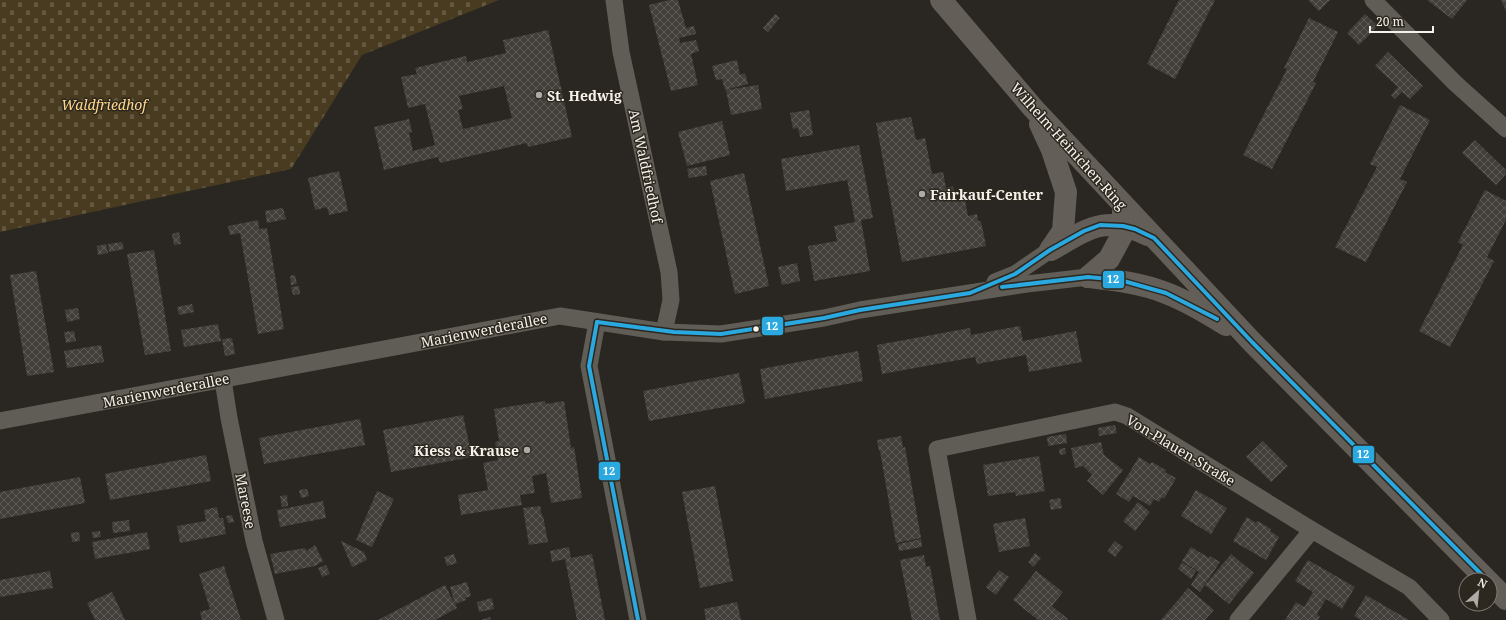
<svg xmlns="http://www.w3.org/2000/svg" width="1506" height="620" viewBox="0 0 1506 620" font-family="'Noto Serif',serif">
  <defs>
    <pattern id="cemetery-stones" width="16" height="16" patternUnits="userSpaceOnUse"><rect width="16" height="16" fill="#483b1f"/><path d="M2 7V4a2 2 0 0 1 4 0v3zM10 15v-3a2 2 0 0 1 4 0v3z" fill="#635840"/></pattern>
    <pattern id="building-cross-hatch" width="8" height="8" patternUnits="userSpaceOnUse"><rect width="8" height="8" fill="#423f3b"/><path d="M0 0l8 8M0 8l8-8" fill="none" stroke="#5e5b58"/></pattern>
  </defs>
  <rect width="100%" height="100%" fill="#2a2722"/>
  <path fill="url(#cemetery-stones)" d="M0,0H499L362,55L291,169L0,232Z"/>
  <g fill="url(#building-cross-hatch)" fill-rule="evenodd">
    <path d="M669,0H678L686,28L694,26L696,34L679,38L680,43L696,40L699,51L691,54L698,85L671,91L649,5Z"/>
    <path d="M1179,0H1215L1175,79L1147,64Z"/>
    <path d="M1308,0H1330L1319,11Z"/>
    <path d="M1427,0H1467L1452,19Z"/>
    <path d="M1501,0H1506V11Z"/>
    <path d="M775,14L780,18L768,32L763,28Z"/>
    <path d="M1365,14L1378,26L1359,45L1347,33Z"/>
    <path d="M1309,18L1338,32L1313,82L1316,83L1272,169L1243,155L1287,69L1284,68Z"/>
    <path d="M548,30L572,137L528,147L527,143L440,163L438,157L384,170L374,127L409,119L412,132L409,133L413,151L435,145L425,104L408,108L401,77L417,74L415,68L466,56L467,62L506,53L503,40ZM504,86L512,118L463,129L458,110L463,109L459,96Z"/>
    <path d="M1388,52L1423,86L1410,99L1402,92L1395,99L1391,95L1398,87L1375,66Z"/>
    <path d="M737,60L740,75L745,73L748,84L725,90L722,79L716,80L712,66Z"/>
    <path d="M758,85L762,109L731,115L726,90Z"/>
    <path d="M1400,105L1430,120L1400,179L1407,182L1366,262L1335,247L1377,167L1370,164Z"/>
    <path d="M809,110L813,135L800,137L798,128L793,129L790,113Z"/>
    <path d="M911,117L916,140L925,138L932,174L943,172L946,188L953,186L956,202L965,200L968,216L977,214L978,221H981L986,246L902,262L876,123Z"/>
    <path d="M722,121L730,155L687,166L678,132Z"/>
    <path d="M1475,140L1506,170V174L1496,185L1462,153Z"/>
    <path d="M859,145L873,218L861,220L870,271L814,281L808,246L837,241L834,226L855,222L847,180L786,191L781,159Z"/>
    <path d="M706,166L707,175L689,178L687,169Z"/>
    <path d="M339,171L348,211L329,215L327,207L315,210L308,178Z"/>
    <path d="M744,173L769,286L735,294L710,181Z"/>
    <path d="M1485,190L1506,201V220L1487,257L1494,261L1450,347L1419,331L1463,245L1458,242Z"/>
    <path d="M283,208L286,219L267,223L265,211Z"/>
    <path d="M258,220L259,229L267,228L284,329L258,334L240,233L230,235L228,226Z"/>
    <path d="M179,232L181,244L174,245L172,234Z"/>
    <path d="M122,242L124,249L109,252L108,244Z"/>
    <path d="M106,244L108,253L98,255L97,246Z"/>
    <path d="M154,250L171,351L145,355L127,254Z"/>
    <path d="M797,263L800,281L782,285L778,267Z"/>
    <path d="M36,271L54,372L27,376L10,275Z"/>
    <path d="M295,275L297,284L291,285L290,276Z"/>
    <path d="M299,286L300,294L293,295L291,287Z"/>
    <path d="M192,304L194,312L179,315L177,307Z"/>
    <path d="M78,308L80,319L67,322L65,310Z"/>
    <path d="M218,324L221,341L184,347L181,330Z"/>
    <path d="M1020,326L1023,341L1076,331L1082,362L1029,372L1026,355L977,364L975,357L882,374L877,345L970,328L971,335Z"/>
    <path d="M74,331L76,341L66,343L64,332Z"/>
    <path d="M232,338L235,354L225,356L222,339Z"/>
    <path d="M101,345L104,362L67,368L64,351Z"/>
    <path d="M858,351L863,381L765,399L760,369Z"/>
    <path d="M739,373L745,403L649,421L643,391Z"/>
    <path d="M545,401L546,404L564,401L571,448L574,447L582,498L551,503L546,473L532,476L535,493L520,495L522,505L461,515L458,495L488,490L483,463L498,460L495,442L499,441L494,409Z"/>
    <path d="M463,415L472,457L391,472L383,430Z"/>
    <path d="M360,419L365,445L264,464L259,438Z"/>
    <path d="M1115,425L1117,433L1099,436L1098,428Z"/>
    <path d="M1066,434L1067,443L1048,446L1047,437Z"/>
    <path d="M901,436L903,448L905,447L921,538L896,543L880,451H879L877,440Z"/>
    <path d="M1263,441L1288,466L1271,482L1246,457Z"/>
    <path d="M1101,442L1104,455L1123,470L1103,495L1087,481L1092,475L1083,466L1075,468L1071,448Z"/>
    <path d="M1065,448L1066,454L1060,455L1059,449Z"/>
    <path d="M206,455L211,481L110,500L105,474Z"/>
    <path d="M1039,456L1045,491L1016,496L1015,492L988,496L983,465Z"/>
    <path d="M1139,457L1150,464L1152,462L1166,470L1165,472L1176,478L1164,499L1162,497L1159,502L1154,499L1150,506L1133,496L1129,502L1116,494Z"/>
    <path d="M80,477L85,503L0,519V492Z"/>
    <path d="M715,486L733,581L700,588L682,492Z"/>
    <path d="M307,489L309,496L301,498L299,490Z"/>
    <path d="M1196,490L1227,508L1211,534L1181,516Z"/>
    <path d="M377,491L394,499L372,547L356,540Z"/>
    <path d="M287,495L288,506L282,507L280,496Z"/>
    <path d="M1060,498L1062,508L1051,510L1049,500Z"/>
    <path d="M323,501L326,518L280,527L277,510Z"/>
    <path d="M1138,502L1150,512L1135,531L1123,521Z"/>
    <path d="M540,506L542,516H543L548,542L529,545L523,508Z"/>
    <path d="M217,507L219,518H223L226,534L180,543L177,526L206,521L204,510Z"/>
    <path d="M232,515L234,522L228,523L226,516Z"/>
    <path d="M1247,517L1256,523L1258,521L1271,529L1270,531L1279,537L1266,560L1233,541Z"/>
    <path d="M1025,518L1030,546L999,552L993,524Z"/>
    <path d="M129,520L130,531L113,533L112,522Z"/>
    <path d="M100,531L101,537L93,538L92,532Z"/>
    <path d="M79,532L80,541L72,542L71,533Z"/>
    <path d="M147,532L150,549L95,559L92,542Z"/>
    <path d="M921,539L922,547L899,551L898,544Z"/>
    <path d="M341,541L364,552L367,560L352,567Z"/>
    <path d="M1115,541L1123,547L1115,557L1107,551Z"/>
    <path d="M315,545L323,561L315,566L275,574L270,554L305,548L306,551Z"/>
    <path d="M569,547L571,558L592,554L605,620H577L565,559L552,562L550,551Z"/>
    <path d="M1191,547L1209,558L1210,556L1220,562L1200,592L1191,585L1199,572L1182,561Z"/>
    <path d="M1035,553L1041,558L1033,567L1028,562Z"/>
    <path d="M454,554L457,563L447,566L444,557Z"/>
    <path d="M1231,554L1254,573L1229,604L1205,585Z"/>
    <path d="M924,555L926,567L930,566L940,620H912L900,560Z"/>
    <path d="M1308,560L1355,587L1342,609L1326,599L1317,614L1320,617L1318,620H1285L1296,602L1304,607L1313,592L1295,581Z"/>
    <path d="M1182,562L1196,571L1191,579L1178,569Z"/>
    <path d="M326,565L330,574L322,577L318,568Z"/>
    <path d="M224,566L241,620H202L200,612L210,609L199,574Z"/>
    <path d="M999,570L1009,577L996,595L986,587Z"/>
    <path d="M50,571L53,588L0,597V580Z"/>
    <path d="M1036,571L1063,592L1052,606L1068,619L1067,620H1038L1013,600Z"/>
    <path d="M467,582L471,596L465,598L466,600L455,604L457,608L435,620H378L445,585L455,604L450,587Z"/>
    <path d="M1188,588L1214,610L1205,620H1161Z"/>
    <path d="M112,592L125,620H95L87,603Z"/>
    <path d="M1366,595L1390,609L1409,620H1361L1354,616Z"/>
    <path d="M492,598L494,609L479,612L477,602Z"/>
    <path d="M737,602L741,620H706L704,609Z"/>
    <path d="M490,617L491,620H481Z"/>
  </g>
  <g fill="none" stroke-linecap="round" stroke-linejoin="round">
    <g stroke="#605d56" stroke-width="17">
      <path d="M614,0L621,52L669,272L671,300L664,332"/>
      <path d="M1373,0L1455,83L1506,129"/>
      <path d="M995,282L1015,274L1050,250"/>
      <path d="M597,322L589,366L638,620"/>
      <path d="M223,380L229,418L254,541L276,620"/>
      <path d="M0,421L560,316L664,332L721,334L824,318L860,310L1027,284L1088,277"/>
      <path d="M968,620L937,449L1115,412L1127,416L1312,530L1409,587L1441,620"/>
      <path d="M1238,620L1312,530"/>
    </g>
    <g stroke="#635e57" stroke-width="22">
      <path d="M941,0L1033,108L1252,342L1487,580"/>
      <path d="M1040,124L1052,150L1066,192L1063,231L1050,250"/>
      <path d="M1051,250C1088,229 1105,214 1148,235"/>
      <path d="M1088,277C1114,280 1141,283 1166,293C1187,301 1207,313 1226,325"/>
      <path d="M1088,277L1109,259L1122,235L1123,212"/>
      <path d="M1490,583L1506,599"/>
    </g>
    <g stroke="#2d281f" stroke-width="7">
      <g id="bus-1">
        <path d="M1002,287L1088,277L1120,280L1166,293L1217,319"/>
        <path d="M597,322L674,332L721,334L824,318L860,310L970,293L1015,274L1050,250L1084,231L1100,225L1123,226L1135,229L1154,238L1252,342L1487,580"/>
        <path d="M597,322L589,366L638,620"/>
      </g>
    </g>
    <use href="#bus-1" stroke="#2aa9e1" stroke-width="4"/>
  </g>
  <g fill="#aeaaa5" stroke="#2d281f" stroke-width="1.5">
    <circle cx="539" cy="95" r="4"/>
    <circle cx="922" cy="194" r="4"/>
    <circle cx="527" cy="450" r="4"/>
  </g>
  <circle fill="#f5f1eb" stroke="#2d281f" stroke-width="1.5" cx="756" cy="329" r="3.5"/>
  <g text-anchor="middle" dominant-baseline="central" stroke-width="3" stroke-linejoin="round" paint-order="stroke">
    <g font-size="14" font-weight="bold" fill="#f5f1eb" stroke="#2d281f" text-anchor="start">
      <text x="547" y="95">St. Hedwig</text>
      <text x="930" y="194">Fairkauf-Center</text>
      <text x="519" y="450" text-anchor="end">Kiess &amp; Krause</text>
    </g>
    <g font-size="14" font-style="italic" fill="#ffd787" stroke="#2d281f">
      <text x="104" y="104">Waldfriedhof</text>
    </g>
    <g font-size="14" fill="#f5f1eb" stroke="#2d281f">
      <text transform="translate(1069 146) rotate(48)">Wilhelm-Heinichen-Ring</text>
      <text transform="translate(646 166) rotate(78)">Am Waldfriedhof</text>
      <text transform="translate(484 330) rotate(-11)">Marienwerderallee</text>
      <text transform="translate(166 390) rotate(-11)">Marienwerderallee</text>
      <text transform="translate(1181 450) rotate(31)">Von-Plauen-Straße</text>
      <text transform="translate(246 501) rotate(79)">Mareese</text>
    </g>
  </g>
  <g stroke="#2d281f" stroke-width="1.5">
    <rect x="1102" y="270" width="23" height="19" rx="4" fill="#2aa9e1"/>
    <rect x="761" y="316" width="23" height="20" rx="4" fill="#2aa9e1"/>
    <rect x="1352" y="445" width="23" height="19" rx="4" fill="#2aa9e1"/>
    <rect x="598" y="461" width="23" height="20" rx="4" fill="#2aa9e1"/>
  </g>
  <g font-size="11" text-anchor="middle" font-weight="bold" fill="#fff">
    <text x="1113" y="283">12</text>
    <text x="772" y="330">12</text>
    <text x="1363" y="458">12</text>
    <text x="609" y="475">12</text>
  </g>
  <g transform="translate(1478 592) rotate(27)"><circle r="19" fill="#2d281f" stroke="#7d7871"/>
  <path d="M0-3L7 15L0 10L-7 15Z" fill="#aeaaa5"/>
  <text y="-6" font-size="11" font-weight="bold" text-anchor="middle" fill="#f5f1eb">N</text>
  </g>
  <path d="M1370 26v6h63v-6" fill="none" stroke="#f5f1eb" stroke-width="2"/>
  <text x="1376" y="26" font-size="12" fill="#f5f1eb" stroke="#2d281f" stroke-width="3" paint-order="stroke">20 m</text>
</svg>
